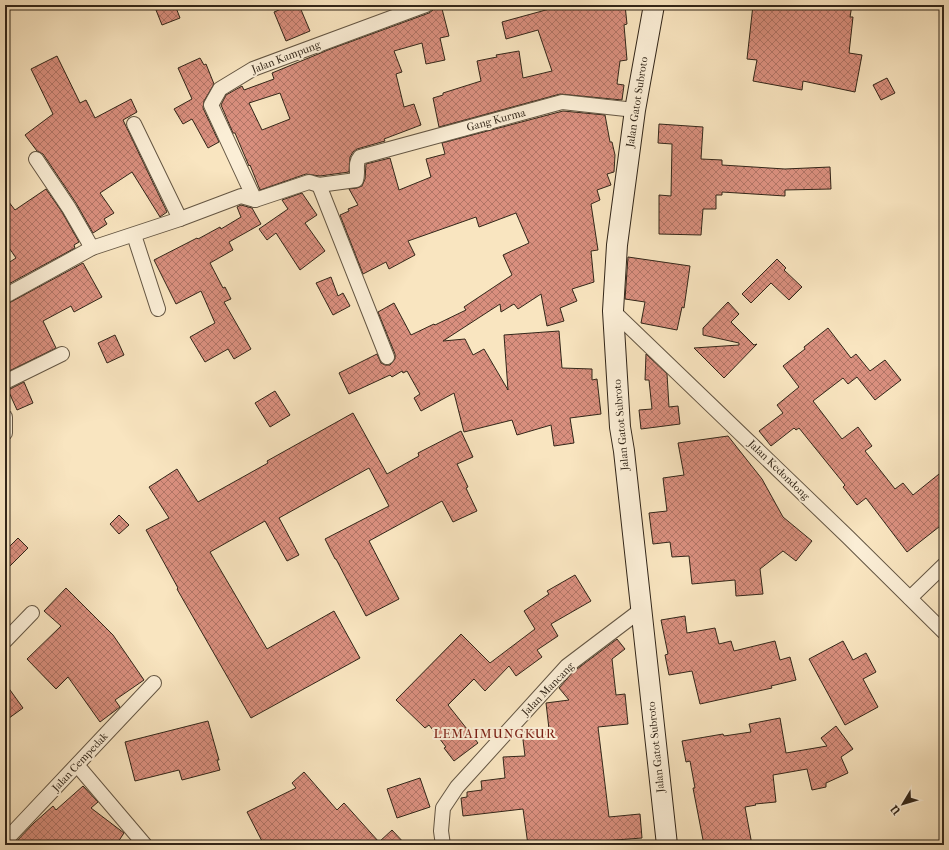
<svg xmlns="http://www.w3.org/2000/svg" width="949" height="850" viewBox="0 0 949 850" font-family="'IM FELL French Canon',serif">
  <defs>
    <pattern id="building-cross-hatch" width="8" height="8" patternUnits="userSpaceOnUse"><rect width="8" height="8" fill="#d98f7e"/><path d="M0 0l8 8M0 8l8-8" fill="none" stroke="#b17566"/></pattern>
  </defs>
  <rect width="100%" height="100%" fill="#f9e5c0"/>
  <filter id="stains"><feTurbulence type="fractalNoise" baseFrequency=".005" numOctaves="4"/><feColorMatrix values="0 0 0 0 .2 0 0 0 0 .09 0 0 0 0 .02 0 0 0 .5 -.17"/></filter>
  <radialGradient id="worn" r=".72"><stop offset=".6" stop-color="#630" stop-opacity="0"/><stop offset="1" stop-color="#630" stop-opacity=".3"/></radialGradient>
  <g fill="url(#building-cross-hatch)" stroke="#322619" fill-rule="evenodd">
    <path d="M154,5H175L180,18L162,25Z"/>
    <path d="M291,5H299L310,31L286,41L274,12Z"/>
    <path d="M434,5H441L449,36L440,38L445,60L426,64L422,43L394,51L402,72L396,74L404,107L414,104L421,125L384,139L385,141L357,149L353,152L350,157L349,172L320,176L306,174L260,190L250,165L249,166L235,133H233L221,105L226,95L242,86L244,90L274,79L272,73L328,50L429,13L433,10ZM280,93L290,119L262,130L249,103Z"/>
    <path d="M564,5H625L627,24L624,25L627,60L620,61L617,84L624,85L622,100L560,94L439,127L433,98L443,95V93L481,81L477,61L497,57L496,55L519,51L523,78L552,71L538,30L506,39L502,22Z"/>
    <path d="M753,5H852L850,17H853L849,53L862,55L855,92L803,81L802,90L753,81L757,60L747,59Z"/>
    <path d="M57,56L80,103L86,100L95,118L131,99L137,112L123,120L167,212L160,217L132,172L100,193L114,213L104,219L107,224L93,233L76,203L43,154L37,151L25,135L53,114L31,69Z"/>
    <path d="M200,58L204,65L206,64L214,84L204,101L203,108L219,142L208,148L192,119L183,124L174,109L192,99L178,68Z"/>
    <path d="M887,78L895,93L881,100L873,85Z"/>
    <path d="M563,111L605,115L610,142H612L615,155L614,172L607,174L611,185L597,190L600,200L591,204L598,250L591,251L594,282L572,289L577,301L560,308L564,321L547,326L541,294L518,309L514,304L501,312L500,304L443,341L465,339L473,355L484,349L508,390L504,335L559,331L562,368L592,369V380L597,379L601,414L570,418L574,443L554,446L551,425L517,435L512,420L464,432L454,393L421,411L414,398L420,394L407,371L403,373L402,371L392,377L390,375L349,394L339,373L377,354L381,363L385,365H390L395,359V354L378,312L394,303L411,335L434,324L435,325L466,310L464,307L512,275L503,255L529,243L516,213L479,227L476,217L408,241L415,255L389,269L386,262L363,274L340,215L349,211L348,209L358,205L349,189L357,188L362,186L365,179L366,164L390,158L399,190L431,177L426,159L445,154L442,143Z"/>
    <path d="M659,124L703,127L701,159L722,160V165L785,169L830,167L831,189L785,190V196L722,192V195H716V209H703L701,235L659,234V195L671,196L672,144L658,143Z"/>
    <path d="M46,189L62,212L79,242L74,245L75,248L5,286V265L16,258L5,242V197L15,210Z"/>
    <path d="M302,193L317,215L305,223L325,251L300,270L276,233L267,240L259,229L288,209L282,200Z"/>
    <path d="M241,205L252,208L261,224L229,242L233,250L210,263L223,288L225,287L231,299L224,302L251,349L234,359L228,349L205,362L190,337L215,323L201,291L176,304L154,260L197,238L198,239L220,227L221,229L241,217L237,207Z"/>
    <path d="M628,257L690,266L684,308L682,307L677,330L641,323L645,302L625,299Z"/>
    <path d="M777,259L786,268L784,270L802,287L789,300L771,283L751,303L742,294Z"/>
    <path d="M83,263L102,297L74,312L71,306L43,321L56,348L5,373V304L9,303Z"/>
    <path d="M331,277L338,296L343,293L350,306L333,315L316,283Z"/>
    <path d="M728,302L739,314L731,322L754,345L757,344L724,378L694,348L739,345V343L703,335V328Z"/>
    <path d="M828,328L851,358L856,354L870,371L885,360L901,380L875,400L857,377L848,384L843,378L813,401L842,439L858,427L872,446L865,451L895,489L903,483L913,495L944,470V523L907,552L866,498L857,505L843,487L845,485L799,428L796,430L794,428L771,446L759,431L783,413L777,405L799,387L783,366L805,349L804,347Z"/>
    <path d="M115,335L124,355L107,363L98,343Z"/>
    <path d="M646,354L667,374L669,407L678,406L680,424L641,429L639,410L652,409L649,380H645Z"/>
    <path d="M24,382L33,403L17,410L8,390Z"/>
    <path d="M275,391L290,415L270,427L255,403Z"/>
    <path d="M353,413L387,474L419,456L418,453L461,431L473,457L457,464L468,487L466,488L477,511L453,522L442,501L369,541L399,599L366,616L336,559H335L325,539L389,506L369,468L279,518L299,555L287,561L265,521L210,552L267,649L334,611L360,658L251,718L177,589L178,588L146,530L169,518L149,487L177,469L198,502L268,463L267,461Z"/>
    <path d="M728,436L762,479L783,517L812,541L796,561L783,551L760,569L763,594L736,596L735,580L692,584L689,556L672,557L670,542L653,544L649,513L667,511L663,478L684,475L678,443Z"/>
    <path d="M119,515L129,525L119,534L110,524Z"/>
    <path d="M18,538L28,548L5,571V551Z"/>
    <path d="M575,575L591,601L551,624L558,636L537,650L542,657L516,676L509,666L485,691L474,679L448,705L478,743L454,761L444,748L446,747L429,725L425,728L396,700L461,634L490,663L535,629L524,611L549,594L547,591Z"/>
    <path d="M66,588L113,635L144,680L115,700L120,707L100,722L68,677L56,689L27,659L61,626L44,611Z"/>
    <path d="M685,616L687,633L715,628L719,644L731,641L734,651L775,641L780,660L790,657L796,680L771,686L772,688L700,704L692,671L669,675L665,655L668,654L661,620Z"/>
    <path d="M617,639L625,649L612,659L616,695L625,694L628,724L598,727L609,817L640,814L642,838L576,843V845H528L523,809L463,816L461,798L467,797V792L482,790L481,781L505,778L503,757L525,756L522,732L549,729L546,703L569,700L559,688L573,672Z"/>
    <path d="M843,641L853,660L866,653L876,672L863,679L878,707L845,725L809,659Z"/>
    <path d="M5,683L23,708L5,721Z"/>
    <path d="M780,718L786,753L827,746L821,738L836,726L853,749L841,757L848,773L826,783V787L812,790L807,769L773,775L776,802L755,804L756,805L745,807L752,845H704L693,788H695L690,761L686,762L682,741L723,734L724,736L751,732L749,724Z"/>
    <path d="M208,721L219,760H217L220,770L182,780L179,770L135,781L125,742Z"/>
    <path d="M304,772L337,810L344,803L379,842L392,830L406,845H264L247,812L296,788L292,783Z"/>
    <path d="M420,778L430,807L397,818L387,789Z"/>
    <path d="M83,786L98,802L91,808L124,833L116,845H13L34,823L53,806L56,810Z"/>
  </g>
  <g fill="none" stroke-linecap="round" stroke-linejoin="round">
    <g stroke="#645643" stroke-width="16">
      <g id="minor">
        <path d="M134,124L180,219"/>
        <path d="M36,159L69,208L92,248"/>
        <path d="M319,185L387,357"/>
        <path d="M255,200L211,105L220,89L253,69L426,5"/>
        <path d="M134,235L158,309"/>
        <path d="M5,296L92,248L180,219L241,196L255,200L309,182L319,185L356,180C359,172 354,164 360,157L562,102L635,110"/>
        <path d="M613,311L848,537L944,632"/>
        <path d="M5,382L62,354"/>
        <path d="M5,417V433"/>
        <path d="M910,598L944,565"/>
        <path d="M5,641L32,613"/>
        <path d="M77,765L145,845"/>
        <path d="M5,841L154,683"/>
        <path d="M443,845L441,831L443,808L457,787L567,666L641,610"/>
      </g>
    </g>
    <g stroke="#322619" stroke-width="22">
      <path id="secondary" d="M654,5L635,110L617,245L613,311L620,427L624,451L667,845"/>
    </g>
    <use href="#minor" stroke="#fbeed6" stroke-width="14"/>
    <use href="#secondary" stroke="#fbeed6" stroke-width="20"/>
  </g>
  <g text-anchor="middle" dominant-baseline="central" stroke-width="4" stroke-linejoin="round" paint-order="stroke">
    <g font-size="11" fill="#322619" stroke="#fbeed6">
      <text transform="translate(286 57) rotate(-21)">Jalan Kampung</text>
      <text transform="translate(637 102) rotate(-81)">Jalan Gatot Subroto</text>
      <text transform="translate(496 120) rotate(-15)">Gang Kurma</text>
      <text transform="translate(621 425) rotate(-95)">Jalan Gatot Subroto</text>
      <text transform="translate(779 470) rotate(44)">Jalan Kedondong</text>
      <text transform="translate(548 689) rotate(-46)">Jalan Mancang</text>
      <text transform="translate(656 747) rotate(-96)">Jalan Gatot Subroto</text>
      <text transform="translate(80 762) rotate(-47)">Jalan Cempedak</text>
    </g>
    <g font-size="13" letter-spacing="1" fill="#7a1f14" stroke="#fbeed6">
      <text x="495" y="733">LEMAIMUNGKUR</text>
    </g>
  </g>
  <rect width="949" height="850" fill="none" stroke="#f9e5c0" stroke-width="20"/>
  <rect x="6" y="6" width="937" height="838" fill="none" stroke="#322619" stroke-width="2"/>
  <rect x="10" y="10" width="929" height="830" fill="none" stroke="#322619"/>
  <g transform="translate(903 804) rotate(232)" stroke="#fbeed6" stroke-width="3" paint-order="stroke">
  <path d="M0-3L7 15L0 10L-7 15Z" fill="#322619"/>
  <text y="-6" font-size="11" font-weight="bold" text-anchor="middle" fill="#322619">U</text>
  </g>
  <rect width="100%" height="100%" filter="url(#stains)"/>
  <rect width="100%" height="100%" fill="url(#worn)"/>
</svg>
